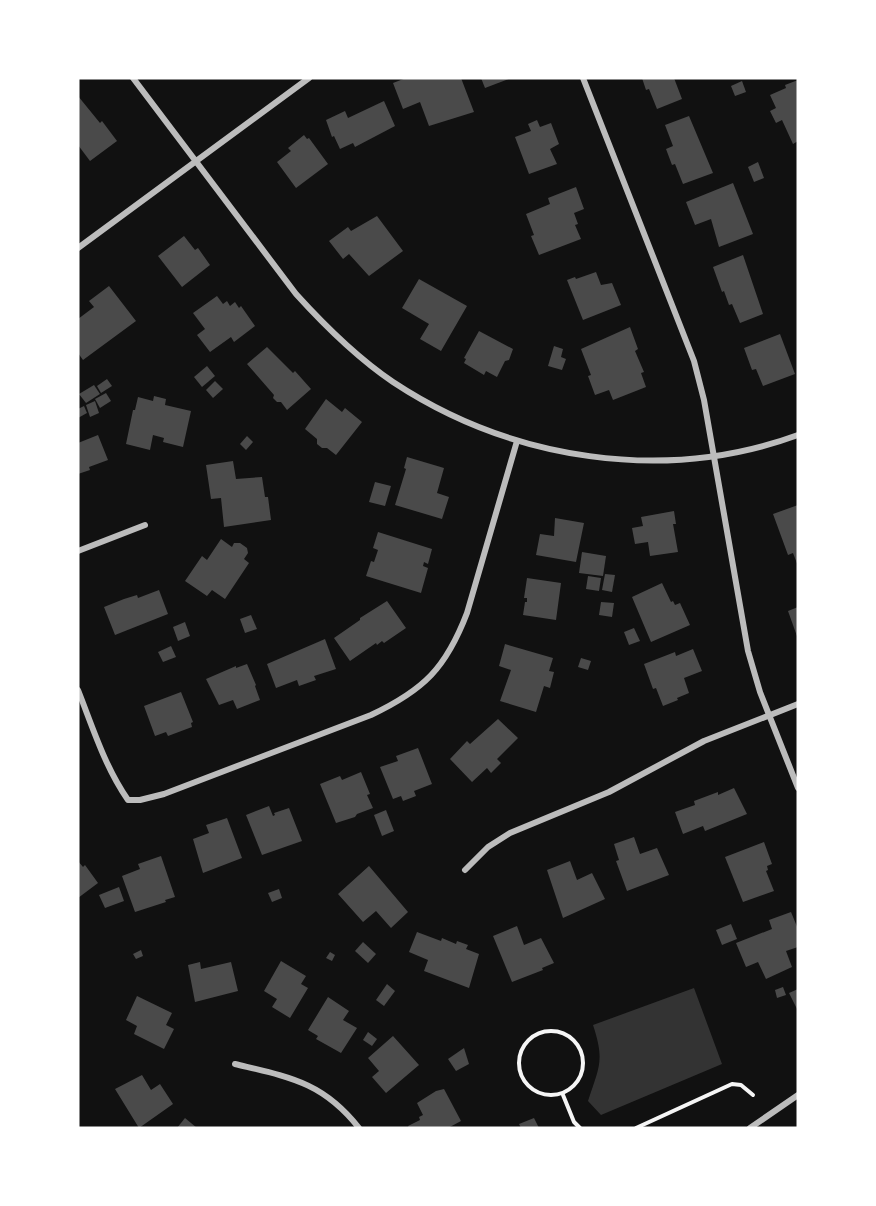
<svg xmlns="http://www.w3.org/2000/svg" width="876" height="1206" viewBox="0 0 876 1206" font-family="'Alegreya Sans',sans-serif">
  <rect width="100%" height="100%" fill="#111"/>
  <path fill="#333" d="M694,988L722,1064L601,1115L588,1101C599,1067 605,1061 593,1025Z"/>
  <g fill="#4a4a4a">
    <path d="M406,78H461L474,112L429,126L420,102L403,109L393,83Z"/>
    <path d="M481,78H511L485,88Z"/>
    <path d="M642,78H674L682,99L657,109L649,89L646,90Z"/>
    <path d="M798,80V141L793,144L782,120L776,123L770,111L776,108L770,95L786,88L785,85Z"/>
    <path d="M742,81L746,92L735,96L731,86Z"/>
    <path d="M78,96L100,123L102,121L117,141L90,161L78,145Z"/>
    <path d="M384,101L395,126L355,147L353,143L340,149L334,136L332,137L326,120L345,111L348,118Z"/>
    <path d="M689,116L713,173L683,184L675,164L672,165L666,149L673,146L665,125Z"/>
    <path d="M537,120L540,127L551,123L559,144L550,149L557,164L529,174L515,137L531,131L528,124Z"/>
    <path d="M304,135L307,139L309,138L328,164L296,188L277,162L291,151L288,148Z"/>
    <path d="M758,162L764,178L754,182L748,167Z"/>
    <path d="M733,183L753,234L719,247L711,219L695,225L686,202Z"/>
    <path d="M576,187L584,209L574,213L578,224L575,225L581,239L539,255L531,236L534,235L526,214L550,204L548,198Z"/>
    <path d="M377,216L403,251L369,276L349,254L343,259L329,241L348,227L351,231Z"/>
    <path d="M184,236L195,250L198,248L210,265L182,287L158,256Z"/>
    <path d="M743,255L763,314L740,323L732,304L729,305L724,291L722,292L713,267Z"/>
    <path d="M596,272L601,285L612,283L621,305L583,320L567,280L575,277L576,279Z"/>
    <path d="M419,279L467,306L441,351L420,339L429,324L402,308Z"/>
    <path d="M109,286L136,321L83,360L78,353V319L94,307L89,301Z"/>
    <path d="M217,296L223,304L227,301L230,306L235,302L239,308L241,306L255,326L234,342L231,337L210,352L197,335L205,329L193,313Z"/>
    <path d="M630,327L638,349L635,351L644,372L641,373L646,387L613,400L609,390L595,395L588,376L591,375L581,349Z"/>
    <path d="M479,331L513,349L509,360L505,361L497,377L486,371L484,375L464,363L466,359L464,358Z"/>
    <path d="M780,334L795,374L763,386L756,369L752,370L744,348Z"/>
    <path d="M554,346L563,349L561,357L566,359L562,370L548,366Z"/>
    <path d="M267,347L293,373L295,371L311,389L287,410L281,402H277L273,398L274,395L247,364Z"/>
    <path d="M207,366L215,376L202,387L194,377Z"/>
    <path d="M107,379L112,386L101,393L97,386Z"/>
    <path d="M215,381L223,389L213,398L206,390Z"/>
    <path d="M94,385L100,394L86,403L79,394Z"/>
    <path d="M106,393L111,401L100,408L95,399Z"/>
    <path d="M154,396L166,399L165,405L191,411L183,447L163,442L164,438L153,435L150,450L126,444L133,410H135L138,397L153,401Z"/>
    <path d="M326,399L342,412L345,408L362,422L336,455L327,448H322L317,444V439L305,429Z"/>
    <path d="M95,401L99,413L90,417L86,405Z"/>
    <path d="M84,406L87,413L78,418V409Z"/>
    <path d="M98,435L108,460L89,467L90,470L78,474V443Z"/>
    <path d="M247,436L253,442L246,450L240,444Z"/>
    <path d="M407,457L444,468L437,493L449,497L442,519L395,505L406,469L404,468Z"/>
    <path d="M233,461L236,479L262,477L265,497H268L271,520L224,527L221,498L211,499L206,465Z"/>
    <path d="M375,482L391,486L385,506L369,502Z"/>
    <path d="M798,505V566L793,553L788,555L773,514Z"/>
    <path d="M674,511L676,524H673L678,552L650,556L648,542L635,544L632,528L643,526L641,517Z"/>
    <path d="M555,518L584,523L576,562L536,555L540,534L554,536Z"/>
    <path d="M378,532L432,549L428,564L424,562L423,566L428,568L421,593L366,576L371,561L374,562L378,550L373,548Z"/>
    <path d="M221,539L232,547L234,543H240L247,548L248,553L244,559L249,563L225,599L212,590L207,596L185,581L202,556L207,560Z"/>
    <path d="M582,552L606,556L603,576L579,573Z"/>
    <path d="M605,574L615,575L612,592L602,590Z"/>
    <path d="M588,576L601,578L599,591L586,589Z"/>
    <path d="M527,578L561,583L556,620L523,615L525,602H527V598H524Z"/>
    <path d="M662,583L671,602L673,601L675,605L680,603L690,625L651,642L632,597Z"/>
    <path d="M159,590L168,614L115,635L104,607L124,599L137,595L138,598Z"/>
    <path d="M387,601L406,628L384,643L382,641L377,645L376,643L350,661L334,638L360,620V618Z"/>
    <path d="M601,602L614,603L612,617L599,615Z"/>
    <path d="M798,607V639L788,611Z"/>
    <path d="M251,615L257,629L245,633L240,619Z"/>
    <path d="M185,622L190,636L178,641L173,627Z"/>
    <path d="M634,628L640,641L629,645L624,632Z"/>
    <path d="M325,639L336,669L314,676L316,680L299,686L297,680L276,688L267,664Z"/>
    <path d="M505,644L553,658L549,671L554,672L550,688L544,686L536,712L500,701L511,670L499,666Z"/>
    <path d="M171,646L176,657L163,662L158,652Z"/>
    <path d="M693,649L702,671L684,678L689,693L677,698L678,700L663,706L656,688L653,689L644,664L675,652L676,656Z"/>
    <path d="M581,658L591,661L588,670L578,667Z"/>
    <path d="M247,664L256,685L255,686L260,700L237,709L233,700L219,705L206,679L236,666V668Z"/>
    <path d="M181,692L193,722L191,723L192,727L168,736L166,732L155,736L144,706Z"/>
    <path d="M498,719L518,738L497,759L501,763L491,773L487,768L472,782L450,759L467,741L470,744Z"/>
    <path d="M418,748L432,784L414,791L416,796L403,801L401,796L393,799L380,767L398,761L396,756Z"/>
    <path d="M361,772L370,794L367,795L373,808L357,814L355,817L336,823L320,784L340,776L342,780Z"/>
    <path d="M734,788L747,814L705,831L703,826L683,834L675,812L695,805L694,801L718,792V795Z"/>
    <path d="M269,806L273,816L275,815L274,813L289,808L302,841L262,855L246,815Z"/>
    <path d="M386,810L394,831L382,836L374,815Z"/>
    <path d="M227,818L242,858L203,873L193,839L209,833L206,825Z"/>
    <path d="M634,837L640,854L657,848L669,875L627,891L616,861L619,860L614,844Z"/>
    <path d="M764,842L772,864L767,866L768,870L766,871L774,891L743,902L725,857Z"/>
    <path d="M161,856L175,897L165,900L166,902L135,912L122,876L140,869L138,864Z"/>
    <path d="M78,861L83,867L85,865L98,883L78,898Z"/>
    <path d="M570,861L577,880L592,873L605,899L563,918L547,870Z"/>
    <path d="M369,866L408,912L391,928L376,911L363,922L338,894Z"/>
    <path d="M119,887L124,901L105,908L99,895Z"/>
    <path d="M279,889L282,898L272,902L268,893Z"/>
    <path d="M791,912L798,929V947L786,951L792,967L766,979L758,962L746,967L736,943L772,929L769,920Z"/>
    <path d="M731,924L737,939L722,945L716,930Z"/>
    <path d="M517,926L524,945L541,938L554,963L542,968L543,970L512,982L493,936Z"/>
    <path d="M417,932L441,941L442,938L456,944L457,941L468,945L466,949L479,954L469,988L424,971L428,960L409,952Z"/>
    <path d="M363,942L376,954L368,963L355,951Z"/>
    <path d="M141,950L143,956L136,959L133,954Z"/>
    <path d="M330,952L335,955L332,961L326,958Z"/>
    <path d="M281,961L306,976L301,984L308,988L290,1018L272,1007L277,999L264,991Z"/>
    <path d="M200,962L201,969L231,962L238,991L195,1002L188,965Z"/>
    <path d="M387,984L395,991L384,1006L376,1000Z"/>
    <path d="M783,987L786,995L777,998L775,990Z"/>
    <path d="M798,989V1011L789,993Z"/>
    <path d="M137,996L172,1013L166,1025L174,1029L164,1049L134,1034L137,1026L126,1020Z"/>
    <path d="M328,997L349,1011L343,1020L357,1028L341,1053L316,1039L318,1036L308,1030Z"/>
    <path d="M368,1032L377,1039L372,1046L363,1040Z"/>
    <path d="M393,1036L419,1065L386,1093L372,1077L379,1071L368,1058Z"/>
    <path d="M464,1048L469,1064L456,1071L448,1059Z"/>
    <path d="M142,1075L151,1090L160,1084L173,1104L139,1128L115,1089Z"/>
    <path d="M444,1089L461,1121L448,1128H409L408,1126L420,1120L419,1117L423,1115L417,1103L436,1091Z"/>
    <path d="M185,1118L197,1128H177Z"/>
    <path d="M534,1118L539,1128H521L519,1124Z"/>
  </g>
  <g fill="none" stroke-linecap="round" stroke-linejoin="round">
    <g stroke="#f5f5f5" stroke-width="4">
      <circle cx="551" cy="1063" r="32"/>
      <path d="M563,1095L574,1122L580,1128"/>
      <path d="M636,1128L732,1084L741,1085L753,1095"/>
    </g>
    <g stroke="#bcbcbc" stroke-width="6">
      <path d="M133,78L296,294C325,326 356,357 393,382C511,460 664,484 798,435"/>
      <path d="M583,78L694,361L704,400L748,651L760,692L798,788"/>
      <path d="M78,248L309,78"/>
      <path d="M78,551L145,525"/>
      <path d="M78,690C93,728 105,767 128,800H140L164,794L371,715C424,690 446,668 467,613L517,441"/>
      <path d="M465,870L488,847L510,833L609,792L704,741L798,704"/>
      <path d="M235,1064C289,1077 323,1082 359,1128"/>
      <path d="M750,1128L798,1095"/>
    </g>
  </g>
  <rect width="876" height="1206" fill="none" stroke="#ffffff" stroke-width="159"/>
</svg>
